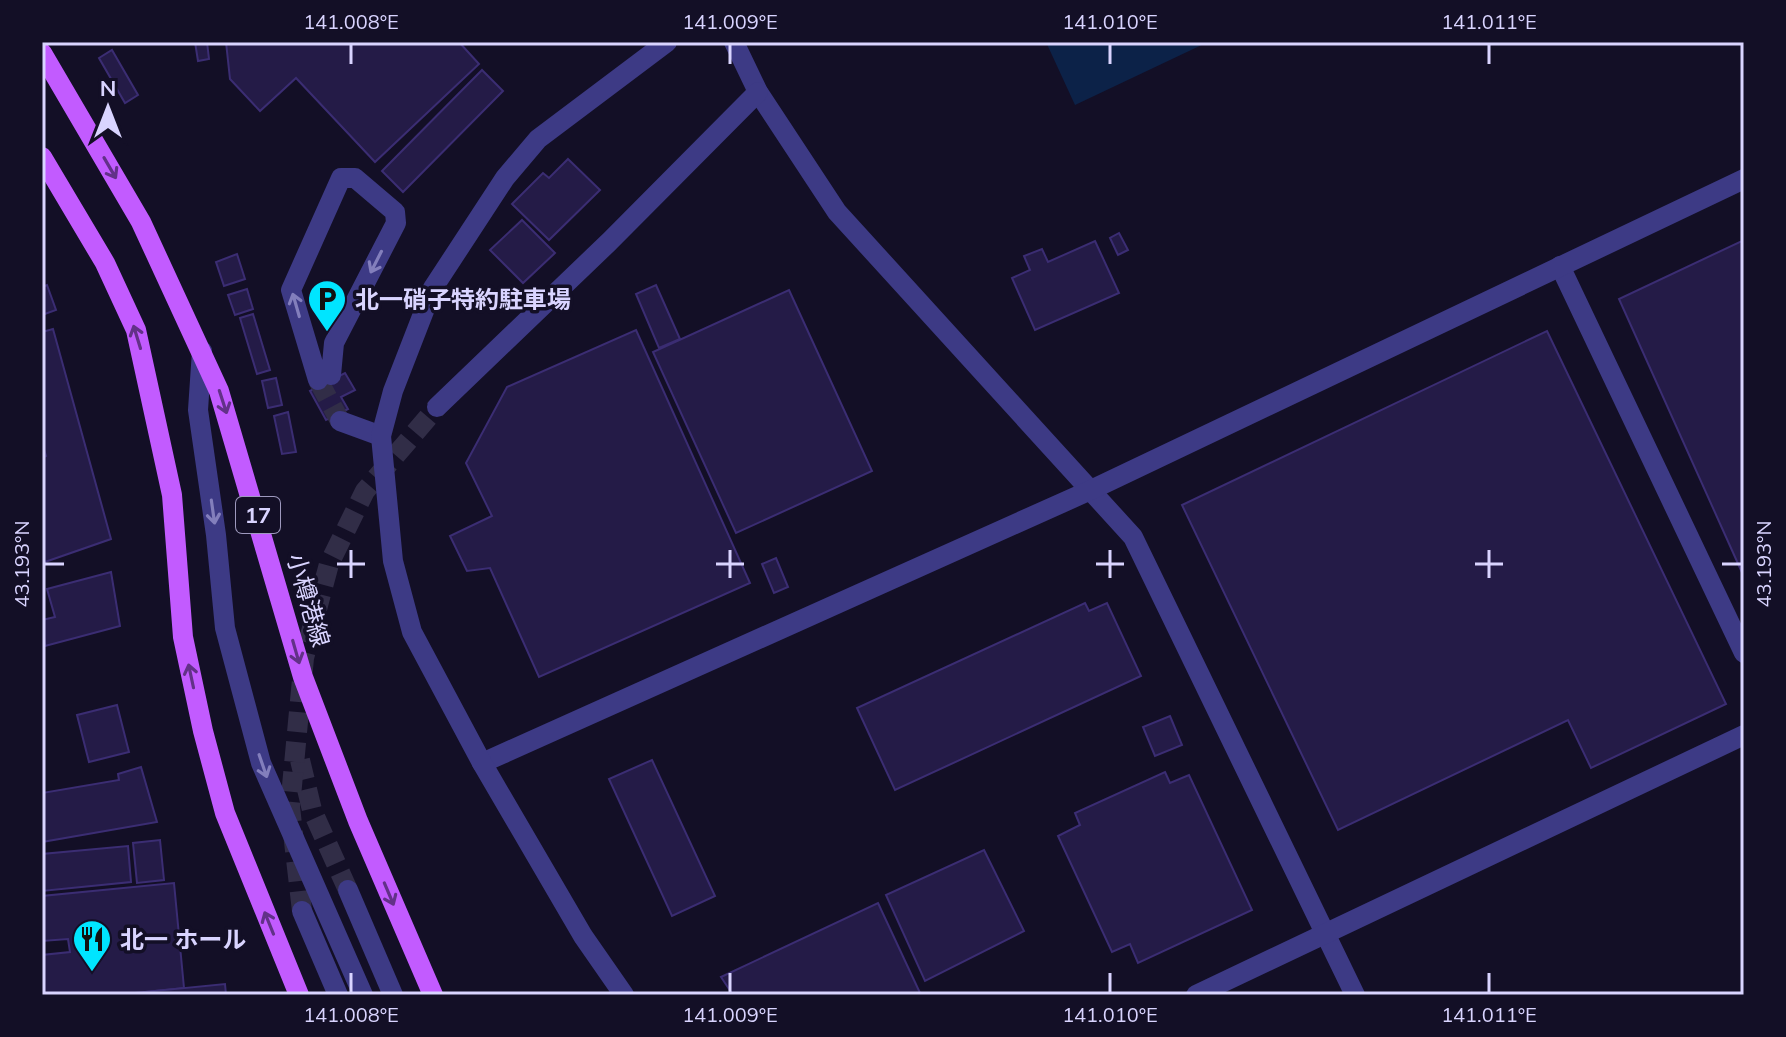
<svg xmlns="http://www.w3.org/2000/svg" width="1786" height="1037" viewBox="0 0 1786 1037" font-family="Mulish,'Noto Sans JP',sans-serif">
  <rect width="100%" height="100%" fill="#130f26"/>
  <path fill="#0c2248" d="M1046,42H1208L1075,105Z"/>
  <g fill="#241b47" stroke="#3b2d73" stroke-width="2">
    <path d="M195,42H207L209,59L198,61Z"/>
    <path d="M226,42H459L479,64L375,162L296,78L260,111L230,79Z"/>
    <path d="M112,50L138,95L125,103L99,58Z"/>
    <path d="M482,70L503,91L403,192L382,171Z"/>
    <path d="M568,159L600,190L549,240L512,204L543,173L549,178Z"/>
    <path d="M522,220L555,253L523,283L490,250Z"/>
    <path d="M1119,233L1128,250L1118,255L1110,238Z"/>
    <path d="M1744,240V577L1619,299Z"/>
    <path d="M1095,241L1119,293L1035,330L1012,278L1030,270L1024,256L1042,249L1048,262Z"/>
    <path d="M237,254L245,279L224,286L216,262Z"/>
    <path d="M47,285L56,310L42,315V287Z"/>
    <path d="M656,285L680,339L659,348L636,294Z"/>
    <path d="M247,289L253,309L235,315L228,295Z"/>
    <path d="M789,290L872,471L736,533L653,352Z"/>
    <path d="M253,314L270,370L257,374L240,318Z"/>
    <path d="M53,329L111,539L42,563V458L46,456L42,443V332Z"/>
    <path d="M636,330L750,583L539,677L490,568L467,571L450,536L492,516L466,463L507,387Z"/>
    <path d="M1547,331L1726,704L1591,768L1568,720L1338,830L1182,505Z"/>
    <path d="M345,373L355,390L341,397L348,409L326,420L310,391Z"/>
    <path d="M276,378L282,405L268,408L262,381Z"/>
    <path d="M288,412L296,452L282,454L274,416Z"/>
    <path d="M776,558L788,587L774,593L762,564Z"/>
    <path d="M111,572L120,626L45,646L42,620L55,617L47,589Z"/>
    <path d="M1085,603L1089,611L1107,603L1141,676L895,790L857,708Z"/>
    <path d="M117,705L129,752L89,762L77,715Z"/>
    <path d="M1170,716L1182,745L1155,756L1143,727Z"/>
    <path d="M652,760L715,896L672,916L609,779Z"/>
    <path d="M141,767L157,822L42,842V793L119,780L118,774Z"/>
    <path d="M1165,772L1170,783L1189,775L1252,910L1138,963L1130,944L1112,952L1058,836L1080,825L1075,813Z"/>
    <path d="M160,840L164,880L137,883L133,843Z"/>
    <path d="M128,846L131,882L42,891V854Z"/>
    <path d="M984,850L1024,931L925,981L886,895Z"/>
    <path d="M174,883L184,988L115,995H42V955L70,952L68,939L42,941V896Z"/>
    <path d="M878,903L921,995H733L721,977Z"/>
    <path d="M225,984L226,995H145L144,992Z"/>
  </g>
  <g fill="none" stroke-linecap="round" stroke-linejoin="round">
    <g stroke="#312d47" stroke-width="20" stroke-dasharray="20 10" stroke-linecap="butt">
      <path d="M318,380L340,421"/>
      <path d="M300,760L312,810L348,890"/>
      <path d="M302,911L290,807L304,658L329,564L365,491L437,407"/>
    </g>
    <g stroke="#3d3a85" stroke-width="20">
      <path d="M734,42L758,92L837,212L1133,537L1355,995"/>
      <path d="M1560,266L1744,653"/>
      <path d="M202,351L198,410L216,535L225,628L261,763L363,995"/>
      <path d="M318,380L291,290L341,178H355L395,212L396,223L334,343L331,375"/>
      <path d="M437,407L609,242L758,92"/>
      <path d="M340,421L381,436"/>
      <path d="M482,763L1093,489L1744,179"/>
      <path d="M348,890L393,995"/>
      <path d="M302,911L338,995"/>
      <path d="M624,995L583,936L482,763L412,632L393,561L381,436L393,391L433,288L505,178L538,139L667,42"/>
      <path d="M1196,995L1744,735"/>
    </g>
    <g stroke="#c25bff" stroke-width="20">
      <path d="M42,53L141,222L219,391L303,677L358,821L433,995"/>
      <path d="M42,157L105,263L136,330L172,495L183,637L203,731L225,813L299,995"/>
    </g>
  </g>
  <defs><path id="oneway-shaft" d="M-6 0H5M1.5-3L5.5 0L1.5 3" fill="none" stroke-width="1.6" stroke-linecap="round" stroke-linejoin="round" transform="scale(2)"/></defs>
  <g stroke="#623188">
    <use href="#oneway-shaft" transform="translate(110 168) rotate(60)"/>
    <use href="#oneway-shaft" transform="translate(137 337) rotate(-107)"/>
    <use href="#oneway-shaft" transform="translate(223 402) rotate(72)"/>
    <use href="#oneway-shaft" transform="translate(296 652) rotate(74)"/>
    <use href="#oneway-shaft" transform="translate(191 676) rotate(-102)"/>
    <use href="#oneway-shaft" transform="translate(389 894) rotate(67)"/>
    <use href="#oneway-shaft" transform="translate(269 923) rotate(-112)"/>
  </g>
  <g stroke="#837fbc">
    <use href="#oneway-shaft" transform="translate(376 262) rotate(117)"/>
    <use href="#oneway-shaft" transform="translate(296 305) rotate(-106)"/>
    <use href="#oneway-shaft" transform="translate(213 512) rotate(82)"/>
    <use href="#oneway-shaft" transform="translate(263 766) rotate(71)"/>
  </g>
  <path fill="none" stroke="#d9d4ff" stroke-width="3" d="M351,44V64M730,44V64M1110,44V64M1489,44V64M351,550V578M730,550V578M1110,550V578M1489,550V578M44,564H64M337,564H365M716,564H744M1096,564H1124M1475,564H1503M1722,564H1742M351,973V993M730,973V993M1110,973V993M1489,973V993"/>
  <defs>
    <g id="parking-pin" transform="scale(2)"><path d="M0 17L-7.5 6A9.5 9.5 0 1 1 7.5 6Z" fill="#00e5ff" stroke="#130f26"/><path d="M-3.5-5.5H1a3.5 3.5 0 0 1 0 7H-1V5.5H-3.5ZM-1-3.4V-.6H.8a1.4 1.4 0 0 0 0-2.8Z" fill="#111"/></g>
    <g id="restaurant-pin" transform="scale(2)"><path d="M0 17L-7.5 6A9.5 9.5 0 1 1 7.5 6Z" fill="#00e5ff" stroke="#130f26"/><path d="M-5-6h1v4h1v-4h1v4h1v-4h1v5L-1.5 .5V6h-2V.5L-5-1ZM5-6V6H3V1.5H1.5Q1.5-4 5-6Z" fill="#111"/></g>
  </defs>
  <g fill-rule="evenodd">
    <use href="#parking-pin" x="327" y="299"/>
    <use href="#restaurant-pin" x="92" y="939"/>
  </g>
  <g text-anchor="middle" dominant-baseline="central" stroke-width="7" stroke-linejoin="round" paint-order="stroke">
    <rect fill="#130f26" stroke="#9e99be" stroke-width="2" x="236" y="497" width="44" height="36" rx="6"/>
    <g font-size="22" font-weight="bold" fill="#d9d4ff">
      <text x="258" y="515">17</text>
    </g>
    <g font-size="24" font-weight="bold" fill="#d9d4ff" stroke="#130f26" text-anchor="start">
      <text x="355" y="299">北一硝子特約駐車場</text>
      <text x="120" y="939">北一 ホール</text>
    </g>
    <g font-size="24" fill="#d9d4ff" stroke="#130f26">
      <text transform="translate(309 600) rotate(74)">小樽港線</text>
    </g>
  </g>
  <rect width="1786" height="1037" fill="none" stroke="#130f26" stroke-width="88"/>
  <g transform="translate(108 108)" stroke="#130f26" stroke-width="6" paint-order="stroke">
  <path d="M0-6L14 30L0 20L-14 30Z" fill="#d9d4ff"/>
  <text y="-12" font-size="22" font-weight="bold" text-anchor="middle" fill="#d9d4ff">N</text>
  </g>
  <rect x="44" y="44" width="1698" height="949" fill="none" stroke="#d9d4ff" stroke-width="3"/>
  <g font-size="20" text-anchor="middle" fill="#d9d4ff">
    <text x="351" y="29">141.008°E</text>
    <text x="730" y="29">141.009°E</text>
    <text x="1110" y="29">141.010°E</text>
    <text x="1489" y="29">141.011°E</text>
    <text transform="translate(22 564) rotate(-90)" y="7">43.193°N</text>
    <text transform="translate(1764 564) rotate(-90)" y="7">43.193°N</text>
    <text x="351" y="1022">141.008°E</text>
    <text x="730" y="1022">141.009°E</text>
    <text x="1110" y="1022">141.010°E</text>
    <text x="1489" y="1022">141.011°E</text>
  </g>
</svg>
